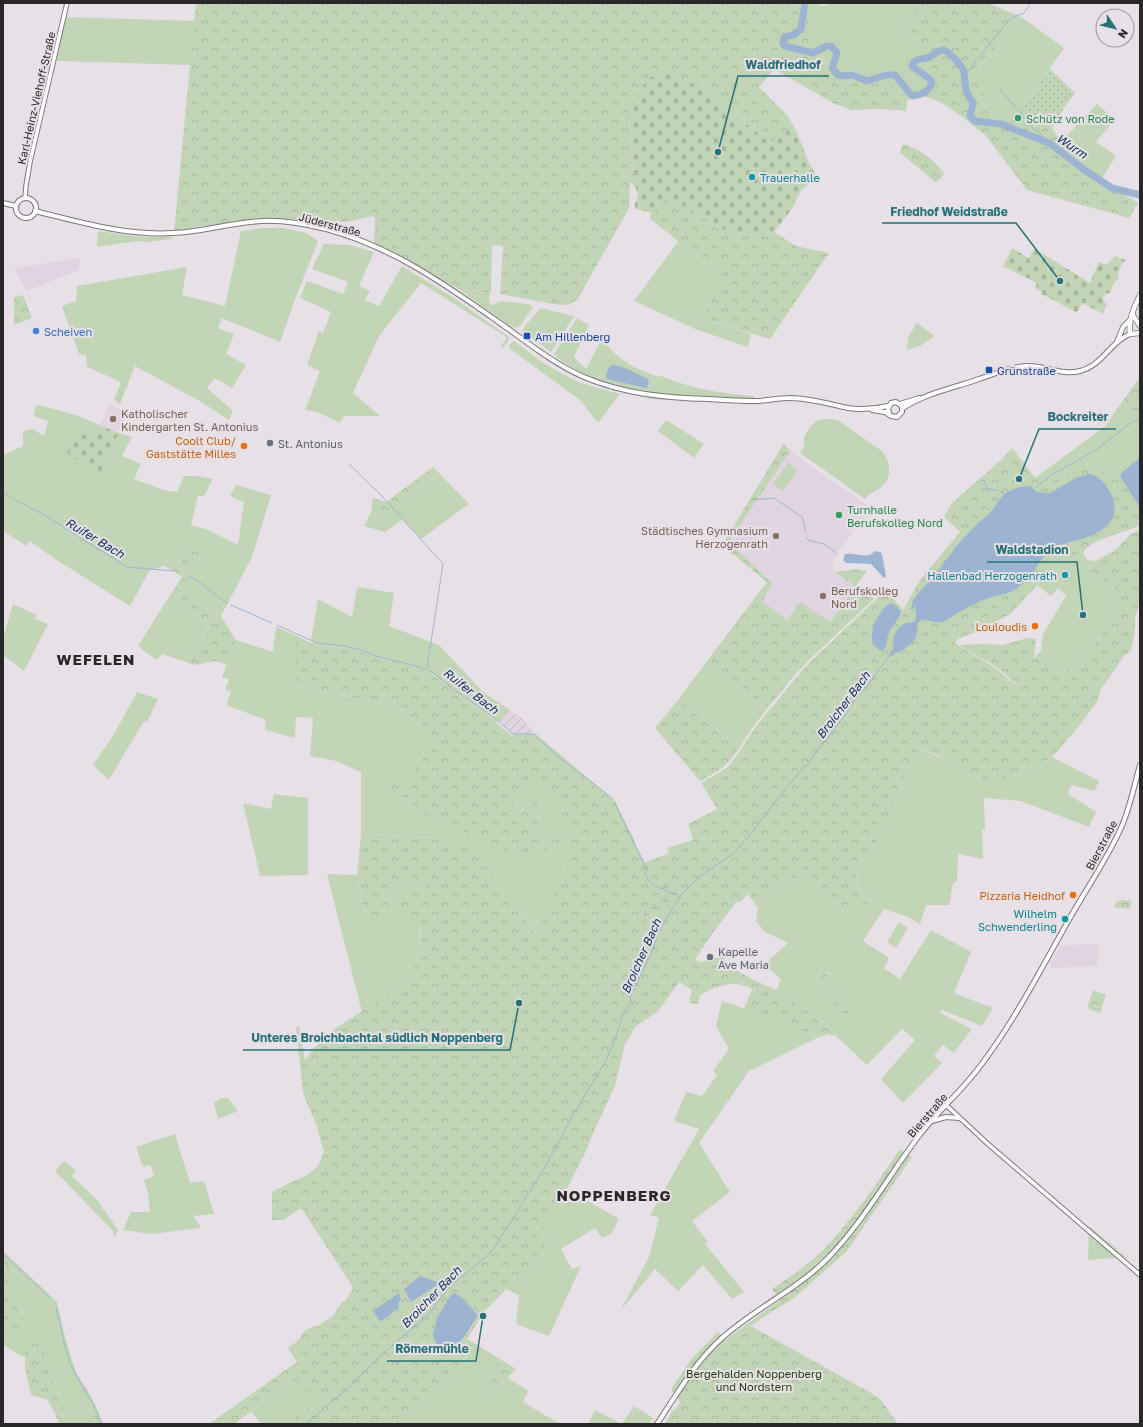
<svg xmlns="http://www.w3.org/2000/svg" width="1143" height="1427" viewBox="0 0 1143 1427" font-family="'Golos Text',sans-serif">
  <defs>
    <pattern id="industrial-furrows" width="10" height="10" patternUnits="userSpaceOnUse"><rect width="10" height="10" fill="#e0d4e0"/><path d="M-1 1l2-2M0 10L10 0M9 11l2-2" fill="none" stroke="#c0b6c0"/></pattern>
    <pattern id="forest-crowns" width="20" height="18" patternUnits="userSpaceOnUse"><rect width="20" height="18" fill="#c2d4b6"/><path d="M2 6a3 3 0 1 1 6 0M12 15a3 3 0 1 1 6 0" fill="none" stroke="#a7b69c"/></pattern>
    <pattern id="wetland-marsh" width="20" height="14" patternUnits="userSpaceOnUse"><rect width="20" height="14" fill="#c2d4b6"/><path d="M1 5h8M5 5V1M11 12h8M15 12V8" fill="none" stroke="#a7b69c"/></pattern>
    <pattern id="cemetery-stones" width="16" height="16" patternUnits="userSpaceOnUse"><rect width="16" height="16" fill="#c2d4b6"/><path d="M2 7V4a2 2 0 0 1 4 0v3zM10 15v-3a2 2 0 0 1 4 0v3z" fill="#a7b69c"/></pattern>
    <pattern id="garden-dots" width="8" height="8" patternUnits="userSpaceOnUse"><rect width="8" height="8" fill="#c2d4b6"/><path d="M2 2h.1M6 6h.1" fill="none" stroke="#a7b69c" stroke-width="1.8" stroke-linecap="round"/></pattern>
  </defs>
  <rect width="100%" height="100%" fill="#e7e1e7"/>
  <g fill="#e0d4e0">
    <path d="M80,258L79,270L27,291L15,270L14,268Z"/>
    <path d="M110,404L127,414L118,433L100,425Z"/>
    <path d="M790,451L871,508L839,550L832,564L833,569L835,572L856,586L830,622L787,620L762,601L773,584L729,542Z"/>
    <path d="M1099,943L1098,966L1050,968L1051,965L1050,963L1061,946Z"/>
  </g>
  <path fill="url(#industrial-furrows)" d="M510,710L524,720L536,734H513L500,722Z"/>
  <g fill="#c2d4b6" fill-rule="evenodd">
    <path d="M812,3L824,6L831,3H920L905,30L919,47L914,54L905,59L903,66L920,85L921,95L908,99L890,84L882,81L865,85L830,76L818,53L812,34L815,26L805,18L808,9Z"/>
    <path d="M66,17L195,21L191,65L56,61Z"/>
    <path d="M1023,18L1064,48L1020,112L999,122L984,109L983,102L970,71L980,65Z"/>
    <path d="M1097,104L1115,120L1096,142L1116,156L1101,180L1079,163L1061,142Z"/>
    <path d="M262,228H283L306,233L318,241L296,297L280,342L222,318L218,328L234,334L226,354L246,365L232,388L215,378L207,388L233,411L229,420L200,401L135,366L120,404L114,400L121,382L87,367L86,355L79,354L62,306L76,301L77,286L187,267L182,295L225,306L241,231Z"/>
    <path d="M98,231L142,237H172V239L147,242L137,241L97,247Z"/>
    <path d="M678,242L697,260H710L724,271L702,319L751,334L748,347L695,329L634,301Z"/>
    <path d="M324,244L350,245L374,252L359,286L370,291L365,300L379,306L402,266L454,298L509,337L508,341L503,348L501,346L506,339L505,336L421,283L379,336L353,393L380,416H344L340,423L317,412L305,410L320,371L307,365L319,331L323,333L331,312L300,298L307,281L343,294L348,282L312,269Z"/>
    <path d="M460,290L490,293L489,298L490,303L492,305L501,301L528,304L533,307L520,326L515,328L510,326Z"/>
    <path d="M540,309H545L574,316L551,352L523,331L524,327Z"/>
    <path d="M577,318L589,325L574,357L586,369L601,340L620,358L634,367L658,377L659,375C692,389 718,393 754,396V399C693,396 632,397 577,370C569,366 563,361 556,357V355L554,354Z"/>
    <path d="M917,323L933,335V337L920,346L907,350L908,337Z"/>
    <path d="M514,341C531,354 548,367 567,376C582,385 603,389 620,394L598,423L581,401L509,348V345Z"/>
    <path d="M36,405C57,409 78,415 97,424L90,437L99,475L119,433L132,437L122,456L141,464L134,479L163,490L177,492L184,476H197L213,479L204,496H198L191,525L206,529L238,545L244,502L230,496L236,485L271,495L252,557L221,616L177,592L201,556L202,546L191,542L173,571L164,566L150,570L130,606L55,559L30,541L27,546L3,531V455L23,446V431L33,429L44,436L48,421L34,416Z"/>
    <path d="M1127,410H1140V452L1110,475L1095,465L1079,466L1048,484L1039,475Z"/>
    <path d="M822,419H832L839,421L882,451C891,463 893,478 880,488C874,493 870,492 865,499L800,453L804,447V437L809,428L816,421Z"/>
    <path d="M666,420L704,444L694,458L658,431Z"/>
    <path d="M788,463L798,470L783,491L773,484Z"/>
    <path d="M439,473L469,504L421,539L402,519L385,532L364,526L371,512L387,515Z"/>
    <path d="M1079,553L1083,554L1088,560L1095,561L1089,572L1108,582L1115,588L1116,593L1117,608L1102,632L1081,662L1071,669L1062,671L1049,667L1041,651L1043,634L1066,596L1058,588L1051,596L1037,585L1060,561Z"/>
    <path d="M357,587L394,593L389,626L439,645L483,692L510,710L500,722L493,720L487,714L453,691L431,672L415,666L375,657L360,651L344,647L316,645L311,640L318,599L352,617Z"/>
    <path d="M176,599L209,627L207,633L183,661L162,654L156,660L138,646L167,600Z"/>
    <path d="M13,604L36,615L35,619L48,624L24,671L3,655V638Z"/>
    <path d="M276,627L295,635V685L394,707L419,723L433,736L405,786L372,781L401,796L419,810L440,824L445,818L477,840L506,851L571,844V838L540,842L538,801L516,812L508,793L513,734H536L615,801L632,836L681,955L694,965L679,982L657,1012L636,1026L625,1044L615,1086L567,1189L619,1219L611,1234L602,1238L595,1228L561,1249L572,1269L581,1266L549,1336L516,1324L519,1295L512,1292L524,1277L538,1267L544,1254V1246L550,1233L507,1288L486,1309L455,1288L547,916L538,934L516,909L436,837L361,834V772L336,761L310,756L313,718L296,717L295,738L265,730L266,720L226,705L231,692L225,689L229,680L222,677L236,640L273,652Z"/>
    <path d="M707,661L768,708L755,724L740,747L678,700Z"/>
    <path d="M137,692L158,699L147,722L144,721L109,780L93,765L113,736Z"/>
    <path d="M921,749L945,759L967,774L982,781L1013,776L1037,767H1039L1052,757L1099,781L1094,791L1071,785L1068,794L1096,812L1089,827L1021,801L984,798L985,830L982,829L983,859L958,854L957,881L953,883L949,905H926L920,924L908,917L884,909L863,941L889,958L884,968L900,979L931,930L971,952L954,993L993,1008L982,1026L942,1010L940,1013L972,1029L954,1053L943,1045L934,1056L942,1063L903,1103L881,1079L915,1040L902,1029L867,1065L836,1036L835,1031L805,1009L776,990L781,980L765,964L788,943L765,932L756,921L758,908L772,888L797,878L804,870L838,906L874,902L857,886L856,875L859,863L872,849L888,820L901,789L910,763ZM821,962L830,973L828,980L850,1013L844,1015L818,979L821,971Z"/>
    <path d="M274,794L308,798V875L260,876L243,803L271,809Z"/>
    <path d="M327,874L357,875L364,912L387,898L384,895L385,890L422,881L426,883L416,963L408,980L362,1012Z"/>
    <path d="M899,922L908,928L896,948L887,942Z"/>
    <path d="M722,1001L778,1020L819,1037L749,1071L699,1143L730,1192L692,1221L708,1242L705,1244L744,1292L732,1299L703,1265L678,1291L655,1269L620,1311L649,1257L659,1218L650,1215L699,1129L674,1121L686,1092L702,1096L717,1075L713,1071L729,1049L716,1026Z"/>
    <path d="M221,1098H228L238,1111L218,1119L214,1103Z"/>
    <path d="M175,1134L190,1183L204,1181L214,1214L193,1216L201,1228L151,1234L123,1230L131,1212H150L148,1193L144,1180L154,1176L150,1165L143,1167L136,1147Z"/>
    <path d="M64,1161L76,1171L72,1176L98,1201L118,1230L114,1238L113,1231L55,1171Z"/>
    <path d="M1089,1226L1126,1257L1088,1260Z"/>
    <path d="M15,1262L57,1302L63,1329L76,1373L86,1388L82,1389L97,1424H71L59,1397L39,1338L25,1348V1358L3,1345V1329L8,1336L22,1315L7,1286Z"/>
    <path d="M332,1316L326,1326L313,1334L305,1356L297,1362L288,1348Z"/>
    <path d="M474,1343L500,1359L483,1385L493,1394L508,1378L528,1391L523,1402L546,1416L562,1424H402L455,1374Z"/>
    <path d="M293,1381L318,1398L287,1424H262L251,1412Z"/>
    <path d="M634,1406L653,1418L648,1424H588L595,1410L622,1424Z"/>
  </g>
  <g fill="url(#forest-crowns)" fill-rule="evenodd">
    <path d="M196,3H812L808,9L805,18L815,26L812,34L818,53L830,76L865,85L882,81L890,83L908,99L906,111L880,109L851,110L833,103L774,69L759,87L787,115L796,130L786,131L771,144L703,89L629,116L635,186L630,183L629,208L578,299L569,305L553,304L500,294L503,246L492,245L491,293L460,290L450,284L435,278L414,267L374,243L375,219L374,216L346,222L305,219H261L202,226L174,232Z"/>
    <path d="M920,3H988L1023,18L973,72L983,88L984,109L999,122L1020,112L1052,128L1061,142L1079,163L1101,180L1138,203L1129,218L1027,190L986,136L961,116L942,103L921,95L920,85L903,66L905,59L914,54L919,47L905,30Z"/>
    <path d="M903,144C920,149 933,159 944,173V174L936,183L920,169L900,153Z"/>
    <path d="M667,197L731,233L763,235L774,232L796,246L829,253L770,339L702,319L723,270L710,260H697L672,236L650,219L651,213Z"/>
    <path d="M23,295L32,318L14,325V297Z"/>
    <path d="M1140,377V410H1127L1105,426Z"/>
    <path d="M784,443L790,451L729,542L773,584L762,601L787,620L800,602L830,622L856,587L835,572L857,569L867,571L856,586L874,599L808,661L793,677L768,708L707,661L767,582L722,545Z"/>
    <path d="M1012,448L1035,478L1039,475L1048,484L1079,465H1095L1110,475L1140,452V525C1127,533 1087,539 1083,554H1079L1060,561L1010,614L981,630L958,639L955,643C968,653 982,659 996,668C1003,673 1010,683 1019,685C1011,681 1006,674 999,669C987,660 971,655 959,645L984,644L1003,645L1027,638L1036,639L1034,658L1041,651L1049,667L1062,671L1071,669L1081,662L1102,632L1117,608L1116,593L1115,588L1108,582L1089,572L1095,561L1114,551L1131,534L1140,529V601L1135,619V630L1131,651L1124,656L1101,689L1097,702L1079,726L1055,754L1039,767H1037L1013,776L984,784L982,781L967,774L945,759L933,753L921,749L910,763L901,789L888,820L872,849L859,863L856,875L857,886L874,903L838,906L804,870L797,878L772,888L758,908L748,894L740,902H736L710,937L695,960L701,962L721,956L736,970L746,976L776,990L805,1009L835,1031L836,1036L828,1034L819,1037L744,1009L752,989C734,979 717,986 700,995L698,1004L689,1003L692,990L679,982L657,1012L636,1026L624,1044L621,1052L615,1086L599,1117L587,1149L559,1204L537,1238L550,1233L544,1246V1254L538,1267L524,1277L512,1292L506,1289L489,1307L486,1309L467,1339L474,1343L455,1374L402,1424H287L317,1398L293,1381L234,1424H209L304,1357L297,1347C301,1334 303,1329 317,1326C321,1325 323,1324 326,1326L342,1302L346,1301L353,1287L302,1209L297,1210L284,1220H272V1192L293,1181L306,1176L318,1166L324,1152L317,1127L303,1093L296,1027L299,1026L305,1060L310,1053L329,1033L407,981L414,966L417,956L421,928L404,920L397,905L398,895L424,890L426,883L422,881L385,890L384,895L387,898L396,897C394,915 393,913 377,920L364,912L357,875L361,834L435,837L436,836L463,845L480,857L516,909L537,934L571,860L572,847L569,845C555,847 537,853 523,853C494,853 468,836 445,818L440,824L419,810L401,796L372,782V777L401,784L405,786L432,736L419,723L394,707L295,685V635L316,645L344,647L360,651L375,657L415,666L431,673L453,691L487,714L512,736H533L557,757L610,798H613L633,837L639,856L643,858L644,863L669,853L667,848L693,840L688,824L717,809L701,783L722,771L731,764L757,725L795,679L810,662L886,590L903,610L920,580L960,532L944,517L952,503L1000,461ZM541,779L550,792L574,838L572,840L571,838L540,842L538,801L517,812L508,793ZM455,1293L461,1297L478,1315L471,1329L456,1346Z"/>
    <path d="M433,467L439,473L387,515L371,512L373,498L386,502Z"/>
    <path d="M191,542L203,546L201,556L177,592L221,616L236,640L227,665L216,661L195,665L183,661L207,633L209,627L176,599L167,600L182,577L173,571Z"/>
    <path d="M678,700L740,747C726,767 721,770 700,781L655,728Z"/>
    <path d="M1123,900L1132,901L1129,909L1114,907L1117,901Z"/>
    <path d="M824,960L830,968L828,980L850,1013L848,1016L844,1015L818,979L821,971V962Z"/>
    <path d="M1093,990L1106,995L1100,1013L1087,1008Z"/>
    <path d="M900,1149L912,1157L846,1252L794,1298L762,1318L751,1326L871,1393L881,1400L898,1424H665L673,1410L674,1411L680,1402L671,1389L692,1358L718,1332L725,1340L780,1300L772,1289C790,1277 808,1265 823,1250C853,1219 876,1184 900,1149Z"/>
    <path d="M3,1251L15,1262L7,1286L22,1315L25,1328L7,1336L3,1329Z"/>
    <path d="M39,1337L59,1397L71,1424H60L48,1400L31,1395L25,1368V1348Z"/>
    <path d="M500,1359L516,1369L493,1394L483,1385Z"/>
    <path d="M86,1388L98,1410L102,1424H97L81,1389Z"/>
  </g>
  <path fill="url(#wetland-marsh)" d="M664,882H680L655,928L644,924V911Z"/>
  <g fill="url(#cemetery-stones)">
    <path d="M661,74L677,75L703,89L771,144C781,132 780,131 796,130L808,161L816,175L800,192L792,209L774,232L763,235L731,233L667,197L651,213L634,208L638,194L635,186L629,116L636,95L649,78Z"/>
    <path d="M1012,248L1029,258L1034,248L1090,283L1099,262L1107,265L1115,256L1126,260L1122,263L1118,274L1119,275L1117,281H1115L1110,293L1106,294L1103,297V301L1107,304L1103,314L1082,303L1077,313L1059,303L1041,294L1042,292L1035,288L1037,283L1003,266Z"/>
    <path d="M97,424L119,433L99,475L67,453L76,432L90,437Z"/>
  </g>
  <path fill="url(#garden-dots)" d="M1050,69L1075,93L1065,106L1052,128L1020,112Z"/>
  <g fill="#9cb4d1">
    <path d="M612,365C620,364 637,374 646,378L649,380L648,386L646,388L607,379C605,373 608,368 612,365Z"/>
    <path d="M1140,458V507L1137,503L1120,476L1125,470Z"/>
    <path d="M1088,474C1101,475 1109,488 1113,499C1120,519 1103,532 1085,538C1074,542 1061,542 1051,550C1039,559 1033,575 1021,585C1009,595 1003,594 988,598C980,601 971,606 963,610C957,613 948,620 942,622C933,624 924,615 917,624C918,635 916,641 907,647C903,650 900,653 895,653L892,656L889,654L893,649L894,637L897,630L905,623L914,622L916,619L915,602L913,610L911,609L913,600L917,595L934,576L959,543L976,525L990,513L1004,494L1016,488L1027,486H1030L1037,492L1050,493L1076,478Z"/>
    <path d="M875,551L880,552L882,554L886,577L884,578L871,564L846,563L843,560L845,554C855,552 868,560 875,551Z"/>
    <path d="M890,603L894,604L901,612C899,620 892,625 889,633C886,640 888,646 882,651C861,643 877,612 890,603Z"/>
    <path d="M420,1276L440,1283L411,1302L404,1289Z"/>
    <path d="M399,1293L401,1299L398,1303L399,1308L380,1322L373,1311Z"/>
    <path d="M455,1293L461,1297L478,1315C471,1328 462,1342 449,1351L439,1349L433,1336L437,1318L451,1295Z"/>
  </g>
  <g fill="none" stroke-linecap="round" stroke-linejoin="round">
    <g stroke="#9cb4d1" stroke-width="1">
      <path d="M964,76L1009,20L1013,17L1024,13L1031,3"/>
      <path d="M999,88L1033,128L1042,135L1043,140"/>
      <path d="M349,464L383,497L443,564L427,668"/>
      <path d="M980,480L985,481L987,489L997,490"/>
      <path d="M1035,488L1050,476L1096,450L1131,423L1140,418"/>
      <path d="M1000,491L1004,494"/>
      <path d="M3,492L11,497"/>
      <path d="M14,499L48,517L127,567L174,571"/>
      <path d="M751,500L774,498L802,517L806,533"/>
      <path d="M807,538L808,540L824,544L837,553"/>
      <path d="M188,576C203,581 213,596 228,603"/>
      <path d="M231,605L272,623"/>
      <path d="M277,625L317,643L344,646L361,650L375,656L416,666L432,672L454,690L490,714L513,734H533L559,757L612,798"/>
      <path d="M614,802L645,865C647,870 645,871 646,876C646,881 657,887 661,889L663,888L668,892L677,894"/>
      <path d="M3,1254L50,1298"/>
      <path d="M56,1306L63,1337"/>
      <path d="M63,1339L70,1363L85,1391"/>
      <path d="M86,1392L93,1404L102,1424"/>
      <path d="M306,1424L348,1388L386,1351L427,1316L450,1286L479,1263L493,1250L545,1167L572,1117L605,1062L614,1042L622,1017L629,1006L631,1001L630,997L653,949L658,933L681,895L699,877L735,852L753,831L777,799L804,767L808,765L811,759L846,714L859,693L864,690L890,655"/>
    </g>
    <path stroke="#9cb4d1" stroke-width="7" d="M805,3L801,29L794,35L784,37L783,44L785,46L813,53L827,46H831L837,53L832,68L838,75L843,76L852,75L867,81L886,75H895L912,96C921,95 933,90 931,80L912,66C914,57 923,60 930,57C934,54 939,50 943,50C948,50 963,67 964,72C964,75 966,91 967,93C968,96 971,99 973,103L970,116L975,121L1001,124L1049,143L1086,171L1112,188L1140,195"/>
    <g stroke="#7a757a" stroke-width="5.5">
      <g id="tertiary">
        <path d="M25,198L26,186L30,162L67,3"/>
        <path d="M946,1105L988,1144L1140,1275"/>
      </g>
    </g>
    <g stroke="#7a757a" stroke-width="6">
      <g id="secondary">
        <circle cx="26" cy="208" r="10"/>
        <path d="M3,203L16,206"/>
        <path d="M35,211C80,222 126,236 173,233C203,232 233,222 263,221C284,220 305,224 326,229C391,246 446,285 500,323C527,342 554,364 584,377C624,394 666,398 708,399C723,400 739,401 754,401C766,401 778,398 790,398C810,398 829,404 848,408C861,410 875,409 888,406"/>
        <path d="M1117,342L1123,327L1130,320"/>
        <path d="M900,404L919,398"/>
        <path d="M903,408C926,393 954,388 979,379C994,374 1010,367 1026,366C1045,365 1061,376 1080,371C1103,365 1110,342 1130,334"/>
        <path d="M872,410L885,412L891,416L897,417L902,412V406L896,402L891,403L888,409L889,413"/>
        <path d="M932,1121L946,1117L959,1118"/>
        <path d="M657,1424C677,1394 695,1362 722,1338C755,1308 797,1290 828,1258C863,1222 888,1177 918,1137C937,1112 962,1091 981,1065C1015,1020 1040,971 1067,923C1085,891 1106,861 1121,828C1130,808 1134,786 1140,765"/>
      </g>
    </g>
    <g stroke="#7a757a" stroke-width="6">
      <g id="primary">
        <path d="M1140,295C1134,308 1128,320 1130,334L1140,333"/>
        <path d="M1132,314L1140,326"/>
      </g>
    </g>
    <use href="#tertiary" stroke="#fff" stroke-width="3.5"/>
    <use href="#secondary" stroke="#fff" stroke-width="4"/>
    <use href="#primary" stroke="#fff" stroke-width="4.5"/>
  </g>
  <g fill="#2e9e5b" stroke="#e7e1e7" stroke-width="1.5">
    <circle cx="1018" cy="118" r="4"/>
    <circle cx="839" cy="515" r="4"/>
  </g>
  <g fill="#0f9aa8" stroke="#e7e1e7" stroke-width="1.5">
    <circle cx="752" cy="177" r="4"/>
    <circle cx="1065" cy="575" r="4"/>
    <circle cx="1065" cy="919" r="4"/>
  </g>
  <circle fill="#3f7fe0" stroke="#e7e1e7" stroke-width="1.5" cx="36" cy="331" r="4"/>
  <g fill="#1a4fb4" stroke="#e7e1e7" stroke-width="1.5">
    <rect x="523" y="332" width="8" height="8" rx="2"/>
    <rect x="985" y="366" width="8" height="8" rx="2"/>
  </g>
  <g fill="#8d6e63" stroke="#e7e1e7" stroke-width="1.5">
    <circle cx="113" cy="419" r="4"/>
    <circle cx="776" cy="536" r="4"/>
    <circle cx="823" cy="596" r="4"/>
  </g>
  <g fill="#6b7280" stroke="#e7e1e7" stroke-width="1.5">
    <circle cx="270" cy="443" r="4"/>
    <circle cx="710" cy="957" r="4"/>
  </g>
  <g fill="#e8710a" stroke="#e7e1e7" stroke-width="1.5">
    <circle cx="244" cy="446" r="4"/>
    <circle cx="1035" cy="626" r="4"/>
    <circle cx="1073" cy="895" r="4"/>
  </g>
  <g text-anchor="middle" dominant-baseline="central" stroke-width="4" stroke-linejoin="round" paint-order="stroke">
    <g font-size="11" fill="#292729" stroke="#e7e1e7">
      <text transform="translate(36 98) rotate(-77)">Karl-Heinz-Viehoff-Straße</text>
      <text transform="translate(330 224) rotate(15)">Jüderstraße</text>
      <text transform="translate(1101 845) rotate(-62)">Bierstraße</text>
      <text transform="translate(927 1115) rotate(-49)">Bierstraße</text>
    </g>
    <g font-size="11" fill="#27864d" stroke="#e7e1e7" text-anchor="start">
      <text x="1026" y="118">Schütz von Rode</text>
      <text x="847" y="509">Turnhalle<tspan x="847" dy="13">Berufskolleg Nord</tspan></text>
    </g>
    <g font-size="11" fill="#0d838f" stroke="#e7e1e7" text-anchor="end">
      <text x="760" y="177" text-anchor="start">Trauerhalle</text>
      <text x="1057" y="575">Hallenbad Herzogenrath</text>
      <text x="1057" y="913">Wilhelm<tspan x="1057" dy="13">Schwenderling</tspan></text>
    </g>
    <g font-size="11" fill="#366cbe" stroke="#e7e1e7" text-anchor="start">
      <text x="44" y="331">Scheiven</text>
    </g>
    <g font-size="11" fill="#164399" stroke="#e7e1e7" text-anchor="start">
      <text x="535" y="336">Am Hillenberg</text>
      <text x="997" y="370">Grünstraße</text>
    </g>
    <g font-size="11" fill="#785e54" stroke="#e7e1e7" text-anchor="start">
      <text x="121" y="413">Katholischer<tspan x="121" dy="13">Kindergarten St. Antonius</tspan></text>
      <text x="768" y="530" text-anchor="end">Städtisches Gymnasium<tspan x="768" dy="13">Herzogenrath</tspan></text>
      <text x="831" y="590">Berufskolleg<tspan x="831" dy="13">Nord</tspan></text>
    </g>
    <g font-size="11" fill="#c56008" stroke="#e7e1e7" text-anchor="end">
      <text x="236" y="440">Coolt Club/<tspan x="236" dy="13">Gaststätte Milles</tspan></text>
      <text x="1027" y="626">Louloudis</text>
      <text x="1065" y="895">Pizzaria Heidhof</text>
    </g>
    <g font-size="11" fill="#5b616d" stroke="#e7e1e7" text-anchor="start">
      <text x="278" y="443">St. Antonius</text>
      <text x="718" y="951">Kapelle<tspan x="718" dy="13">Ave Maria</tspan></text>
    </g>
    <g font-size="11" fill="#1f3806" stroke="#e7e1e7">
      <text x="754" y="1373">Bergehalden Noppenberg<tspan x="754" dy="13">und Nordstern</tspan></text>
    </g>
    <g font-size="12" font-style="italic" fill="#0b2d54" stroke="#e7e1e7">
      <text transform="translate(1072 146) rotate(34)">Wurm</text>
      <text transform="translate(95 538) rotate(31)">Ruifer Bach</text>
      <text transform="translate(471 691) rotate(38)">Ruifer Bach</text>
      <text transform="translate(843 705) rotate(-53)">Broicher Bach</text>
      <text transform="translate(641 956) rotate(-66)">Broicher Bach</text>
      <text transform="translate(431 1297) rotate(-46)">Broicher Bach</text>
    </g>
    <g font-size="15" font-weight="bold" letter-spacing="1" fill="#292729" stroke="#e7e1e7">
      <text x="96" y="659">WEFELEN</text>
      <text x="614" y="1195">NOPPENBERG</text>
    </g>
  </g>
  <path fill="none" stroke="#267175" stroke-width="1.5" d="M718 152L738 76H829M1060 281L1016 223H882M1019 479L1039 429H1116M1083 615L1077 562H987M519 1003L510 1050H243M483 1316L476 1361H387"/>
  <g fill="#267175" stroke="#e7e1e7" stroke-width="1.5">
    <circle cx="718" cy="152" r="4"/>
    <circle cx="1060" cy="281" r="4"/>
    <circle cx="1019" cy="479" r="4"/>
    <circle cx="1083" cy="615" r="4"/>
    <circle cx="519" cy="1003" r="4"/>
    <circle cx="483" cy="1316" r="4"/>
  </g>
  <g font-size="12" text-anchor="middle" font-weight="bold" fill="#267175" stroke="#e7e1e7" stroke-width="4" stroke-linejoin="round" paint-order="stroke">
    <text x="783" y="69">Waldfriedhof</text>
    <text x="949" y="216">Friedhof Weidstraße</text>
    <text x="1078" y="421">Bockreiter</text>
    <text x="1032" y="554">Waldstadion</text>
    <text x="377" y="1042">Unteres Broichbachtal südlich Noppenberg</text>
    <text x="432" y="1353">Römermühle</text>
  </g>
  <rect width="1143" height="1427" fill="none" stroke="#292729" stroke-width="8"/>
  <g transform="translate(1115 28) rotate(125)"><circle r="19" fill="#e7e1e7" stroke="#9b979b"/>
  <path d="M0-3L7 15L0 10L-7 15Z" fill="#267175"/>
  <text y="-6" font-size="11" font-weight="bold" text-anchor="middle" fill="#292729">N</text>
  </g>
</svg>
